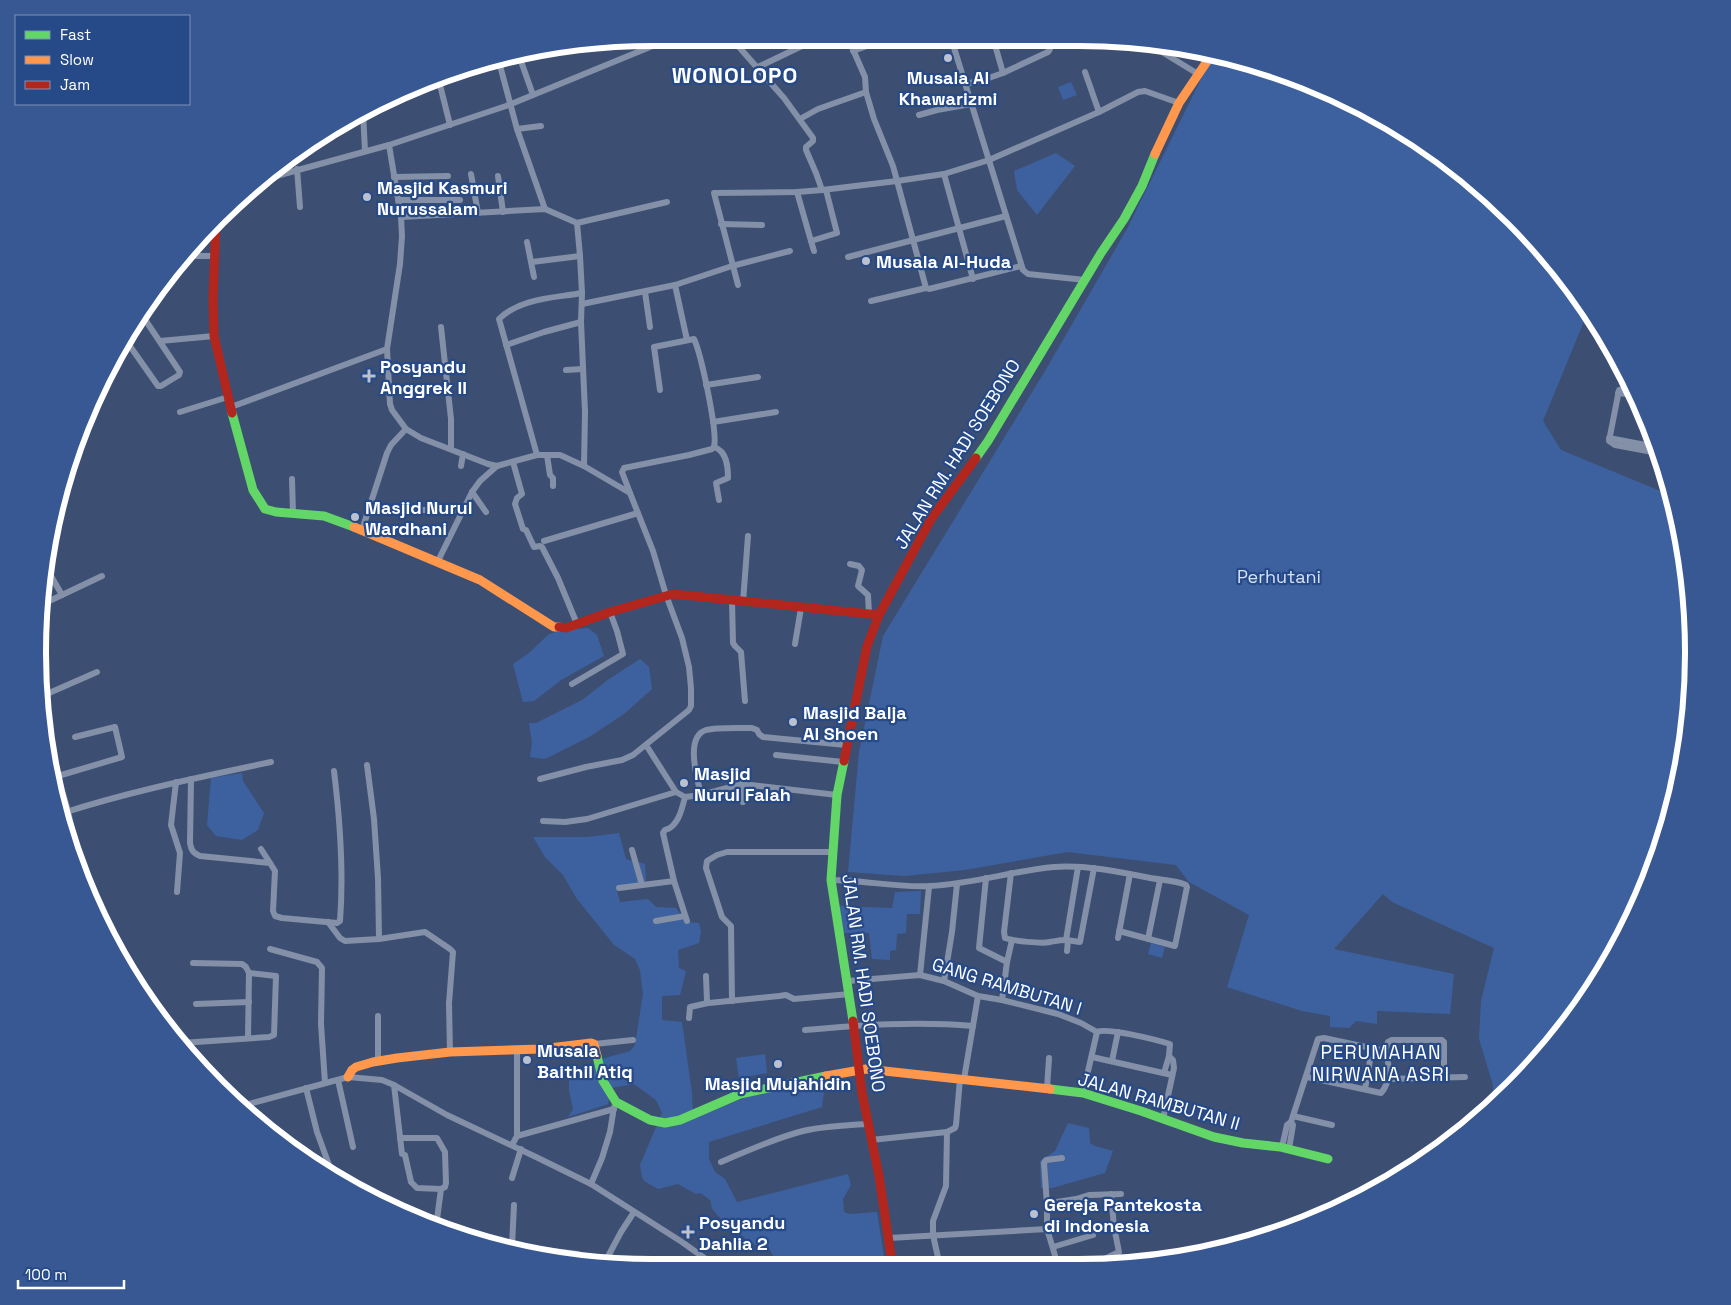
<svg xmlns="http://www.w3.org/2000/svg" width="1731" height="1305" viewBox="0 0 1731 1305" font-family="'Space Grotesk',sans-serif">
  <rect width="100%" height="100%" fill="#3c4f72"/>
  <g fill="#3d619f">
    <path d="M1216,55L1238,59L1350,101L1420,141L1513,217L1589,309L1543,421L1561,450L1670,495L1682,532L1693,652L1682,772L1647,888L1590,994L1514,1087L1492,1105L1493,1085L1479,1039L1481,1001L1494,948L1392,902L1383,894L1334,949L1454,974L1450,1014L1377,1011V1024L1356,1021L1349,1028L1330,1027V1016L1302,1011L1227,987L1249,915L1189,882L1176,865L1067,852L965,870L904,876L848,872L859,752L883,636L1045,371L1127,229L1208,65Z"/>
    <path d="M1071,82L1077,95L1063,100L1058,87Z"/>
    <path d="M1056,153L1075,166L1037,215L1017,190L1014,171Z"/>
    <path d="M588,628L597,635L604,656L561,680L534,701L523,702L513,664L529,653L549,634L563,630Z"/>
    <path d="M640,659L649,667L652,689L624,714L589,737L545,759L530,757L532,743L529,723H536L582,700L609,679Z"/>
    <path d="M242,773L243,781L264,813L258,830L242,840L216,836L207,825L211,778Z"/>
    <path d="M619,833L626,859L645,864L646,883L616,887L620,902L648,899L656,907L676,908L686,922L699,923L701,932L699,943L678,950L679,968L686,971L680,995L662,996V1020L682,1022L692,1093L693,1118L749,1096L795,1086L825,1084L822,1107L709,1142V1159L715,1172L725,1179L737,1202L848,1174L851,1185L843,1199L844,1212L849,1214L877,1212L884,1257L883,1262H777L768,1247C764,1247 760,1248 757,1246C749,1242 715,1216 712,1208C711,1206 711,1203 711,1201L701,1193L696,1194L678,1184L658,1189L644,1181L642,1177L640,1165L662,1113L656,1100L634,1084L611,1088L608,1104L568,1117L573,1109L569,1090V1075L605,1058L630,1051L635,1045L643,994L640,970L635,959L614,945L577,899L563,875L545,857L533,837H587Z"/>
    <path d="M921,891L920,914H907L906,933L897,934L896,950L890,951V960L872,959L869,933H843L838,906L892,908L895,892Z"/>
    <path d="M1151,943L1165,947L1162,958L1148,954Z"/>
    <path d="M765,1054L767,1073L739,1078L736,1058Z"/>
    <path d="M1068,1123L1089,1128L1090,1143L1095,1146L1113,1151L1105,1173L1052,1188H1041L1040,1161L1055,1151Z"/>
  </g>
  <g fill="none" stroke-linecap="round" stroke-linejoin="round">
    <g stroke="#8390a7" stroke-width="6">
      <path d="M731,38L784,98L813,138V141L806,147V150L816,173L822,190"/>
      <path d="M848,38L865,77L866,92L874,119L893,166L926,288"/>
      <path d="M951,38L1023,270L1028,274L1085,280"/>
      <path d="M993,38L1003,73L1048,52L1050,49L1048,39"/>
      <path d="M1149,44L1198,74"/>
      <path d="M853,51L889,38"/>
      <path d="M498,58L517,129L545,209"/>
      <path d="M522,64L533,95"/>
      <path d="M758,67L802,46H814L838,38"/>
      <path d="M1085,72L1099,112"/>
      <path d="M439,81L450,125"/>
      <path d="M966,84L986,79L1003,73"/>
      <path d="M363,112L365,151"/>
      <path d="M919,115L937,110L971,104"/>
      <path d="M800,119L818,109L866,92"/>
      <path d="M517,129L541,126"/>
      <path d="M389,145L401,217L402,236L400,264L387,349L390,404L392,410L406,429L421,438L488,464L497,466L537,455H560L584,466L630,493L653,551L666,595L682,638L689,667L691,688V706L689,710L633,755L622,760L586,767L540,779"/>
      <path d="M297,169L300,207"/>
      <path d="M471,174L478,213"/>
      <path d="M944,174L973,279"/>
      <path d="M498,176L503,212"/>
      <path d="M394,177L448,176"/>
      <path d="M269,178L389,145L506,106L672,38"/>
      <path d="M797,192L811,241L837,233L826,190"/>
      <path d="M398,200H460"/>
      <path d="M401,217L545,209L577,223L667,202"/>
      <path d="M577,223L580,256L582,293L581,322L585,412L584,466"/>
      <path d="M721,224L762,225"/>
      <path d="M811,241L814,251"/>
      <path d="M527,242L534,277"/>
      <path d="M191,256H213"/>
      <path d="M848,257L1006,216"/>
      <path d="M532,262L580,256"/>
      <path d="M675,285L687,340"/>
      <path d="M738,285L714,193L797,192L822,190L897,181L944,174L989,160L1099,112L1138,92L1145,91L1179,103"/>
      <path d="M645,292L650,327"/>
      <path d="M871,301L926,288L929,289L1021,266"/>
      <path d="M582,304L675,285L732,266L790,251"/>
      <path d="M1593,317L1594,323L1597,325"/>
      <path d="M441,327L451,419V449"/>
      <path d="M125,339L158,386H161L179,375L180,372L140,312"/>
      <path d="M160,341L214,336"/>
      <path d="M506,345L544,332L581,322"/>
      <path d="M566,370L583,369"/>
      <path d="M706,385L758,377"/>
      <path d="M1632,389L1619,390L1609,441L1615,445L1658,453"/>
      <path d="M1618,393L1635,395"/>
      <path d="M231,407L387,349"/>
      <path d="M180,412L228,397"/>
      <path d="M713,422L776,412"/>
      <path d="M1609,438L1656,447"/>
      <path d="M714,447C727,451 728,467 728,478L716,483L719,500"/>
      <path d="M537,455L499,319C520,298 554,298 582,293"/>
      <path d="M547,455L550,475L553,478V486"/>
      <path d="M513,462L522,494L517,498L515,504L523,529L526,530L534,547L540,546L542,547L558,578L577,624"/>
      <path d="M461,466L463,454"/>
      <path d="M292,479L293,513"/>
      <path d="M472,492L486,512"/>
      <path d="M630,493L622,472L624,468L689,455L712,449L714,447C718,432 701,354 694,339L654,347L660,390"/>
      <path d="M403,510H464"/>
      <path d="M362,530L387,453L391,445L406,429"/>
      <path d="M544,541L638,513"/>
      <path d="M437,563L472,492L480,481L497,466"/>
      <path d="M850,564L859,566L862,570L858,586L868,595L869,614"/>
      <path d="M62,595L102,576"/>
      <path d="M732,601L733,643L735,646L741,652L745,701"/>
      <path d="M743,602L748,536"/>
      <path d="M45,603L62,595L47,569"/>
      <path d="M795,644L801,608"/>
      <path d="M572,684L623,654L617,631L610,612"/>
      <path d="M40,697L97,672"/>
      <path d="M646,745L676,792L685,797L701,795L742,784L837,795"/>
      <path d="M776,755L843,762"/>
      <path d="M367,765L374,819L378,878L379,939"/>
      <path d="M54,769L58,776L68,811L81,872"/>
      <path d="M58,776L122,757L115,727L75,737"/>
      <path d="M191,779L190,843C191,850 193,853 200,856L270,863L275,871L273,911L275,916L282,918L337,923L340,921C344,871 340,820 334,771"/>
      <path d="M176,782L171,825L180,853L177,892"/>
      <path d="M742,784L743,802"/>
      <path d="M701,795C698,781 684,737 706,730C717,727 741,728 752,728L757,730L759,734L763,737L846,745"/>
      <path d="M685,797C682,809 678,827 665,830L663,833L674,881L687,921"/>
      <path d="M63,813C131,791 201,777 271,762"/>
      <path d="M543,821L565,822L587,819L676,792"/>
      <path d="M261,849L270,863"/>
      <path d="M632,850L642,885"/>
      <path d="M1011,873L1004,932L1005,938C1013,941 1042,944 1050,942C1056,941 1060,940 1066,940L1078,867"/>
      <path d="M986,878L979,948L1007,962L1002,1000"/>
      <path d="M831,880C864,880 896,888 930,886C972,884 1012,871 1054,867C1085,865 1115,871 1145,877C1158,880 1175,880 1186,885L1187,887L1175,946L1119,931"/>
      <path d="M619,888L674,881"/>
      <path d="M656,921L685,916"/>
      <path d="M328,922L340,938L345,941L379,939L425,932L450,949L453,952L449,1003L450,1052"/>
      <path d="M1118,938L1130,874"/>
      <path d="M1148,939L1160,880"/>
      <path d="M1066,940L1080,942L1094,868"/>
      <path d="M270,949L317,962L322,968L321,1024L325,1083"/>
      <path d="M1067,951L1068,940"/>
      <path d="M1007,962L1012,940"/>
      <path d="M193,963L242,964L246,967L249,973L248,1038"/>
      <path d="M920,975L929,887"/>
      <path d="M706,976L707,1001L709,1003L779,996L786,995L794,999L850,994"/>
      <path d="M848,981L920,975L944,981L978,996L1002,1000L1058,1014L1081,1023L1097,1032"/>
      <path d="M944,981L952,932L957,884"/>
      <path d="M732,1001L731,926L722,917L706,868L707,861L717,855L727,852H833"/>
      <path d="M196,1004L249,1002"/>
      <path d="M689,1018L690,1007L708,1003"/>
      <path d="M805,1030C861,1025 917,1021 973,1026"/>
      <path d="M1097,1032C1106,1027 1157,1040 1170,1044L1169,1056L1164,1073"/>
      <path d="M181,1043L269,1037L274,1035L276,976L249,973"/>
      <path d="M594,1044L633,1040"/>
      <path d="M1385,1051L1388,1042L1392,1040H1442L1444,1042V1077"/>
      <path d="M1092,1057L1172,1075"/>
      <path d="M378,1061V1016"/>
      <path d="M1112,1061L1118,1032"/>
      <path d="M1307,1077L1381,1093C1391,1082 1390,1064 1385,1051"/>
      <path d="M964,1079L978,996"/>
      <path d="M1388,1079L1465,1077"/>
      <path d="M338,1080L353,1147"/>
      <path d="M394,1085L402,1154L405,1155L411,1182L417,1188L441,1189"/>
      <path d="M306,1088L317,1132L333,1176"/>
      <path d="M1047,1089L1049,1058"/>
      <path d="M1365,1089L1372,1049"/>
      <path d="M1083,1093L1097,1032"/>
      <path d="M242,1106L348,1077L382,1080L394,1085L447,1115L536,1157L591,1184L682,1242L710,1262"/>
      <path d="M1293,1116L1332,1125"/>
      <path d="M1163,1119L1174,1068L1173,1060L1169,1056"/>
      <path d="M517,1136L614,1109"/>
      <path d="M400,1138H437L445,1152L446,1183L445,1187L441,1189L436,1227"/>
      <path d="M871,1140L947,1132"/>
      <path d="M512,1145L517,1136V1050"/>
      <path d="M1282,1147L1287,1125L1291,1122"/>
      <path d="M1289,1149L1293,1125L1291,1122L1318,1039L1324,1038L1385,1051"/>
      <path d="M721,1162C747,1151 775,1138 803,1131C825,1126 846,1125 868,1124"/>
      <path d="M512,1178L521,1149"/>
      <path d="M591,1184L602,1158L610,1132L614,1107"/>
      <path d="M1047,1205L1044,1163L1046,1160L1062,1158"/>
      <path d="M1047,1229V1205L1050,1203L1076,1199L1089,1195L1121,1194"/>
      <path d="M889,1238L1047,1229L1057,1262"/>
      <path d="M496,1244L578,1254L596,1262"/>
      <path d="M512,1246L514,1205"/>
      <path d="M1053,1247L1093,1235"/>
      <path d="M605,1262L621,1232L634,1212"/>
      <path d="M747,1262L749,1260"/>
      <path d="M939,1262L933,1235V1221L946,1186L947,1132L955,1128L956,1125L960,1079"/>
      <path d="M1098,1262L1119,1252L1114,1227L1111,1194"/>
    </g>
    <g stroke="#63d668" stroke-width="9">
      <path d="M232,413L253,490L265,509L276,512L324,516L354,527"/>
      <path d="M976,458L988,441L1101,253L1124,219L1142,186L1155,154"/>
      <path d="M844,761L837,795L831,880L853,1021"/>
      <path d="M597,1056L603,1081L616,1102L650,1120L665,1123L680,1120L740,1094L826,1076"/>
      <path d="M1050,1089L1083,1093L1141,1111L1214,1137L1243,1143L1280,1147L1328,1159"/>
    </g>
    <g stroke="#ff974d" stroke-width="9">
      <path d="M1155,154L1179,103L1212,54"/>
      <path d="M354,527L480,580L554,627H559"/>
      <path d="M826,1076L866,1069L1050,1089"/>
      <path d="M348,1077L352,1070L356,1067L373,1062L397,1058L450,1052L541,1049L591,1043L594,1044L597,1056"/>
    </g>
    <g stroke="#b3261e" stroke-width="9">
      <path d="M216,220L213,298L214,336L232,413"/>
      <path d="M559,627L566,628L610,612L673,594L879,615"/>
      <path d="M844,761L867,646L879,615L931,519L976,458"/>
      <path d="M853,1021L862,1093L879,1176L892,1262"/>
    </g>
  </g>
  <g fill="#bbc1ce" stroke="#264988" stroke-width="2">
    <circle cx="948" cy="58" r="5"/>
    <circle cx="367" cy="197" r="5"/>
    <circle cx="866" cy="261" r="5"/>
    <path d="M366.5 368.5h5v5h5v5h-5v5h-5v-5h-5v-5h5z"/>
    <circle cx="355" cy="517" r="5"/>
    <circle cx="793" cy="722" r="5"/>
    <circle cx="684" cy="783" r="5"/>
    <circle cx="527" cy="1060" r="5"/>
    <circle cx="778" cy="1064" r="5"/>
    <circle cx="1034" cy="1214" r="5"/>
    <path d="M685.5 1224.5h5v5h5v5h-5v5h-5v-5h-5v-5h5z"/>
  </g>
  <g text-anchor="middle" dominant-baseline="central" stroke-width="4.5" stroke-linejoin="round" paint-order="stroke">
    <g font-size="18" font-weight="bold" fill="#fff" stroke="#264988" text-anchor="start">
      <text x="948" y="77" text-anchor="middle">Musala Al<tspan x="948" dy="21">Khawarizmi</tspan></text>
      <text x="377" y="187">Masjid Kasmuri<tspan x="377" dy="21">Nurussalam</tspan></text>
      <text x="876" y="261">Musala Al-Huda</text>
      <text x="380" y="366">Posyandu<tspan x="380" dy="21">Anggrek II</tspan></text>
      <text x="365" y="507">Masjid Nurul<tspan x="365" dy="21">Wardhani</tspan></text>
      <text x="803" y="712">Masjid Balja<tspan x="803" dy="21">Al Shoen</tspan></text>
      <text x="694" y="773">Masjid<tspan x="694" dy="21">Nurul Falah</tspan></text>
      <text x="537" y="1050">Musala<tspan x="537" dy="21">Baithil Atiq</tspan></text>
      <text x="778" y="1083" text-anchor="middle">Masjid Mujahidin</text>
      <text x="1044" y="1204">Gereja Pantekosta<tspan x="1044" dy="21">di Indonesia</tspan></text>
      <text x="699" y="1222">Posyandu<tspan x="699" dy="21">Dahlia 2</tspan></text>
    </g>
    <g font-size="18" fill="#fff" stroke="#264988">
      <text transform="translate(957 454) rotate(-58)">JALAN RM. HADI SOEBONO</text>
      <text transform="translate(864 983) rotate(82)">JALAN RM. HADI SOEBONO</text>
      <text transform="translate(1007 986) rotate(17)">GANG RAMBUTAN I</text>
      <text transform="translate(1159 1101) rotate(16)">JALAN RAMBUTAN II</text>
    </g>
    <g font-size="18" fill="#d6e2f7" stroke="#264988">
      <text x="1279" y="576">Perhutani</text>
    </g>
    <g font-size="19" letter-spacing="1" fill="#fff" stroke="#264988">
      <text x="1381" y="1052">PERUMAHAN<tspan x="1381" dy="22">NIRWANA ASRI</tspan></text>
    </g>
    <g font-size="22" font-weight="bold" letter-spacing="1" fill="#fff" stroke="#264988">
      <text x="735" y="75">WONOLOPO</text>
    </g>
  </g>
  <path d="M0 0H1731V1305H0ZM652 46H1079A606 606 0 0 1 1685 652V653A606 606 0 0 1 1079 1259H652A606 606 0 0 1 46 653V652A606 606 0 0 1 652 46Z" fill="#375892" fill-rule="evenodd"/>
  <path fill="none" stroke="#fff" stroke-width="6" d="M652 46H1079A606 606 0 0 1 1685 652V653A606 606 0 0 1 1079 1259H652A606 606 0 0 1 46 653V652A606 606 0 0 1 652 46Z"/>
  <rect x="15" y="15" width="175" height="90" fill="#264988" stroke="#7d92b8"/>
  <rect x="25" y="31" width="25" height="8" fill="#63d668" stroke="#7d92b8"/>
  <text x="60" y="40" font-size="15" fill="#ffffff">Fast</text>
  <rect x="25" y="56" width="25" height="8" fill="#ff974d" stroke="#7d92b8"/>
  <text x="60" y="65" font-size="15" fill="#ffffff">Slow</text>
  <rect x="25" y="81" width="25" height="8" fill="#b3261e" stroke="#7d92b8"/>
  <text x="60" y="90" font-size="15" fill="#ffffff">Jam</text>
  <path d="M18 1280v8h106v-8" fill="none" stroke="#ffffff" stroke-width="2.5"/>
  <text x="25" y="1280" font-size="15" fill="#ffffff" stroke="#264988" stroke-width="4" paint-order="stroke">100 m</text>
</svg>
